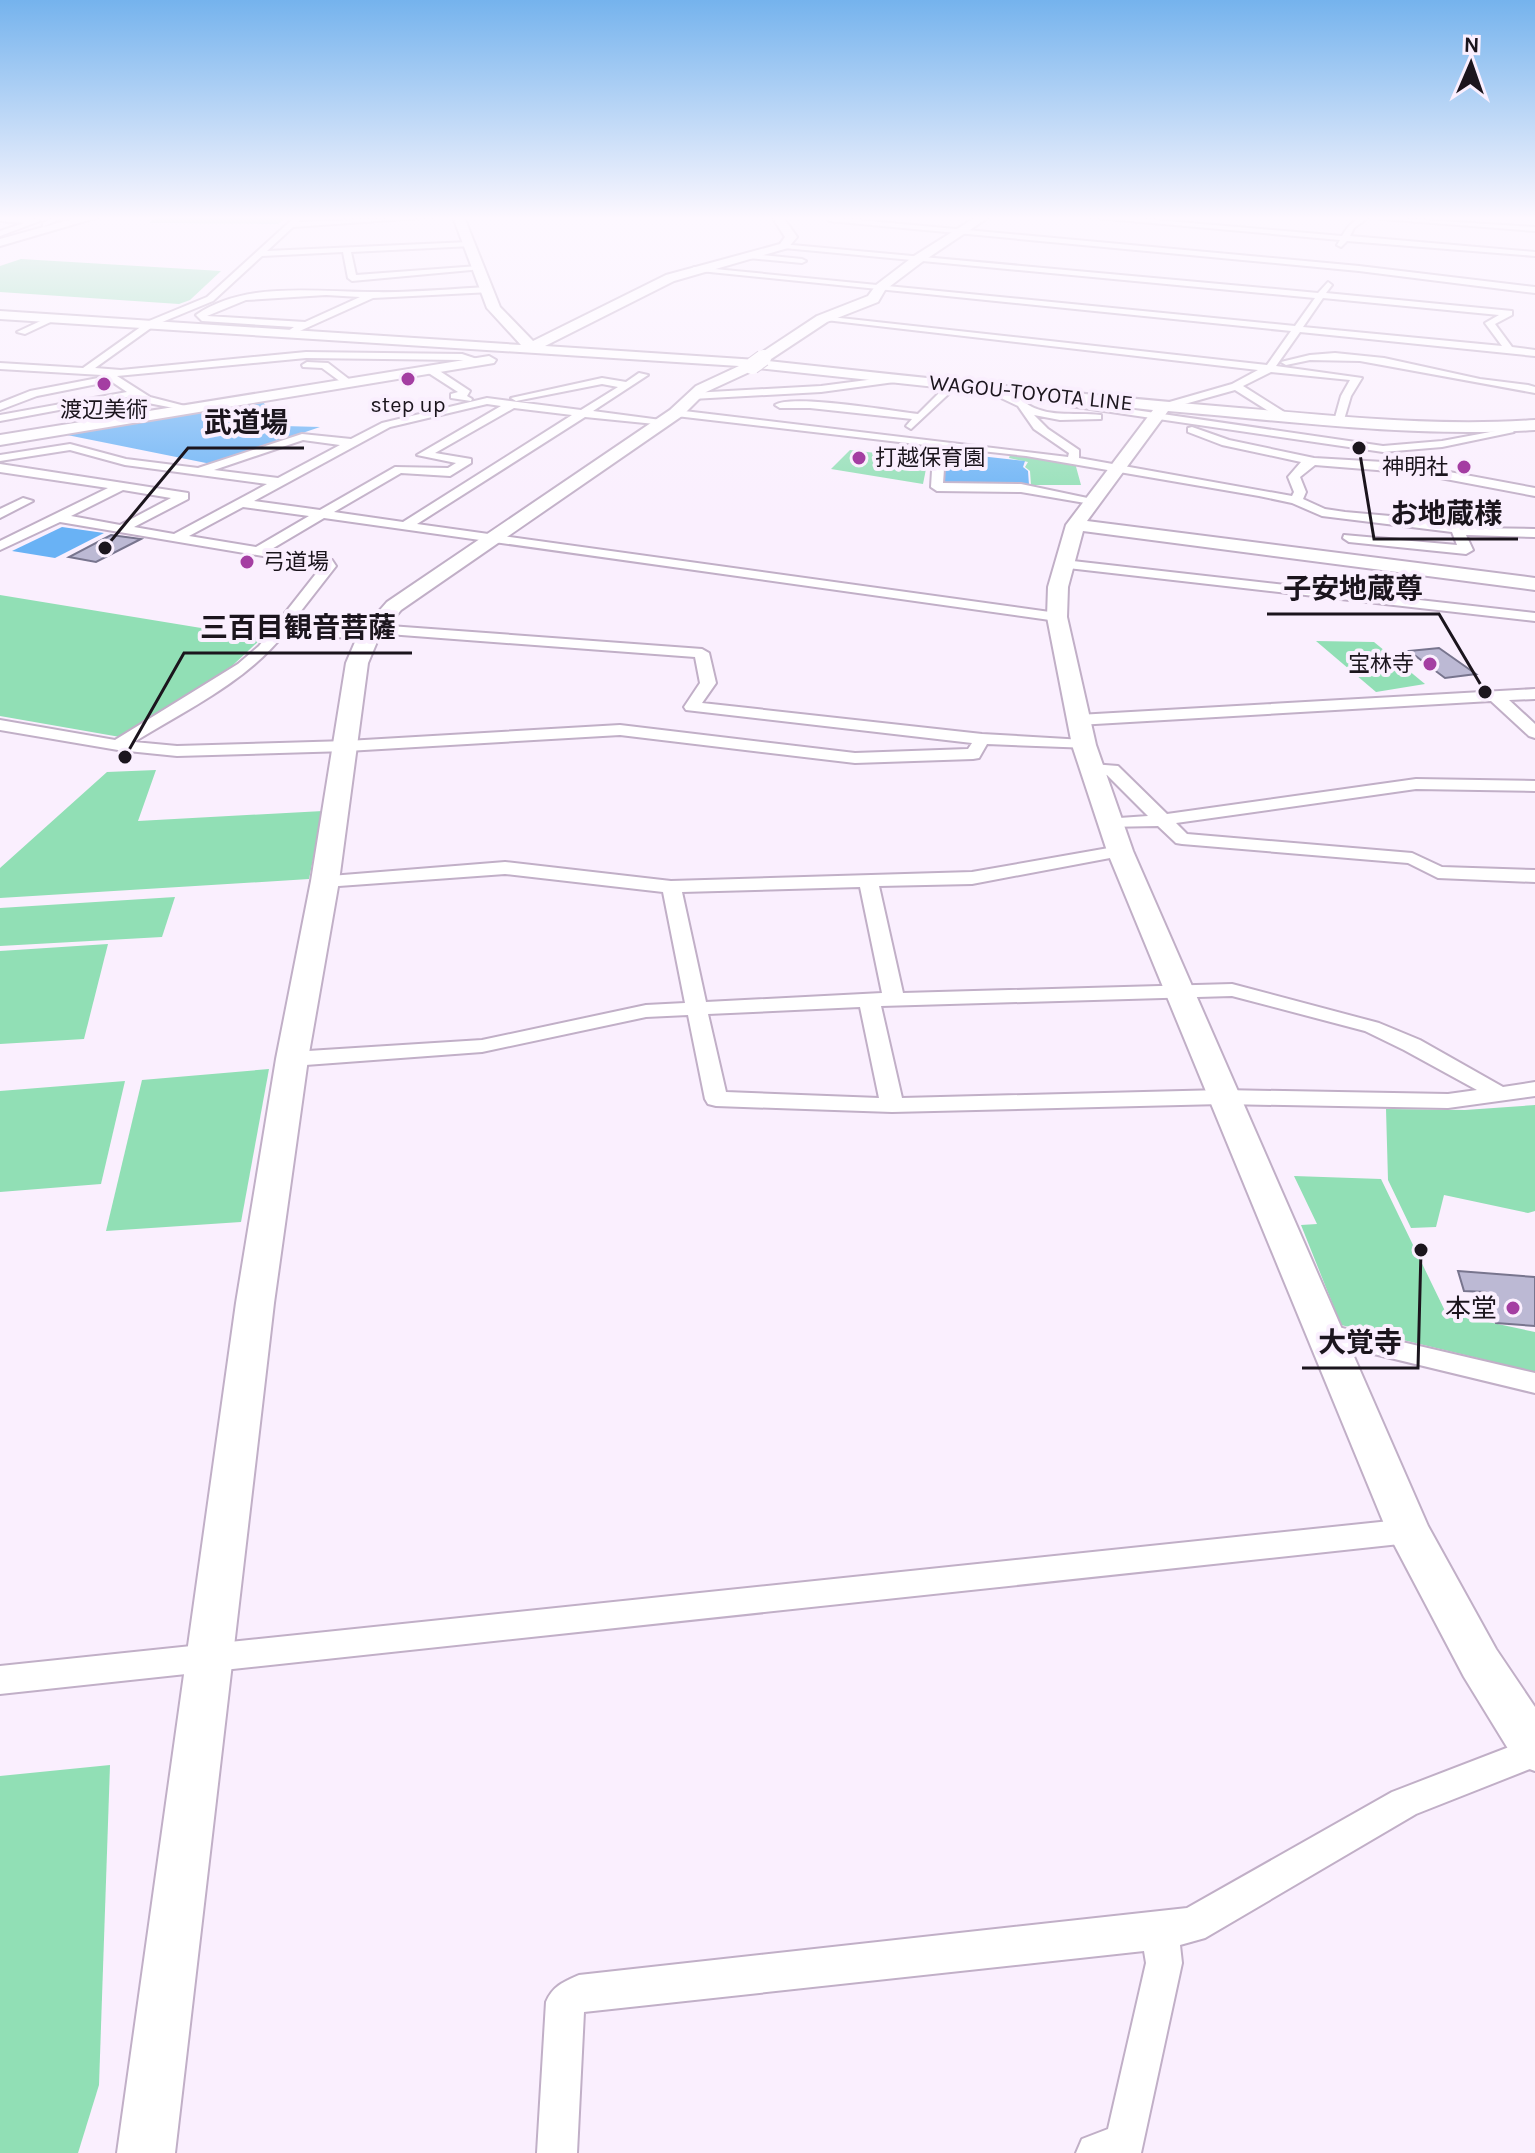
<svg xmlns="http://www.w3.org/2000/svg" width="1535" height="2153" viewBox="0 0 1535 2153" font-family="Karla,'Noto Sans JP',sans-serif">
  <rect width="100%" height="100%" fill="#faeffe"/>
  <g fill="#91dfb5">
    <path d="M157,217H286L278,224L149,223Z"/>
    <path d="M21,259L221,271L190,300L179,304L0,292V266Z"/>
    <path d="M850,450L928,459L923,484L831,469Z"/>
    <path d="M1011,452L1075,463L1081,485H1031L1030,471L1025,467L1028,462L1009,458Z"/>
    <path d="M0,595L262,638L232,666L120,737L0,716Z"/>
    <path d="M1316,641L1374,642L1425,684L1376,692Z"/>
    <path d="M156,770L138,821L323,811L309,879L0,898V868L107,772Z"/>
    <path d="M175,897L162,937L0,946V908Z"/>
    <path d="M108,944L84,1039L0,1044V951Z"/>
    <path d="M269,1069L241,1222L106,1231L142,1080Z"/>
    <path d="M125,1081L101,1184L0,1192V1091Z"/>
    <path d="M1535,1105V1211L1528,1213L1444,1195L1436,1227L1411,1228L1388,1180L1386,1109L1465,1110Z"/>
    <path d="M1294,1176L1381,1179L1446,1313L1535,1332V1372L1341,1325L1301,1225L1317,1224Z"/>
    <path d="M110,1765L99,2085L78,2153H0V1776Z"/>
  </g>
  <g fill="#69b2f5">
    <path d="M261,400L284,426L320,427L211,464L67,435L64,431Z"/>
    <path d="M953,453L1025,461L1023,467L1028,471L1029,485L947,484L943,482L948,454Z"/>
    <path d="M62,527L104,533L55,558L12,551Z"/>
  </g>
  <g fill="#bcb9d4" stroke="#78758e" stroke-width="2">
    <path d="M111,535L141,539L96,562L69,557Z"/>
    <path d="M1439,648L1476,674L1445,678L1409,651Z"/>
    <path d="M1458,1271L1535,1277V1326L1496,1323L1486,1292L1464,1291Z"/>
  </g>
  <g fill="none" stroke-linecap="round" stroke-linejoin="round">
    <g stroke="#c1afc7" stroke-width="4">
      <g id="street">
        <path d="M0,217L36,219L40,221L0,236V231L24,223L0,221Z"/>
        <path d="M54,217H63L43,227V223Z"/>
        <path d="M295,217H303L299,222L434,217L293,227L267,251L469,242L472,246L351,252L356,275L478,266L482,269L352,281L348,278L343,252L262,256L213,301L155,325L95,368L121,370L306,352L462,354L480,360V364L461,360L306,358L117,376L150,397L189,407L184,410L143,402L134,396L0,421V415L127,392L102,375L0,369V363L83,368L149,321L207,297Z"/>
        <path d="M826,217L1359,266L1535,287V293L1359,271L829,221Z"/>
        <path d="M1085,217H1121L1342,236C1349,224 1356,217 1369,217L1354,228L1350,236L1535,252V256L1347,241L1341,247L1337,245L1340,240Z"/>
        <path d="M1378,217L1535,227V231L1381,219Z"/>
        <path d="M781,244L1318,293L1328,282L1332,285L1326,293L1512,311V315L1495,324L1512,347L1535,350V356L1300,332L1276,366L1362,378L1351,396L1343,423L1334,421L1341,396L1350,380L1271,372L1243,386L1289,415V419H1281L1235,390L1163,410L1159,409V405L1232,384L1258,370L817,319L822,316L1267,365L1291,331L690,270L694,267L1295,326L1315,298L784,248ZM1323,298L1499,315L1485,323L1502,346L1303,327Z"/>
        <path d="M751,254L802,259L806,261L802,263L748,258Z"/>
        <path d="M488,287L491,292L373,298L293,334L288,331L294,327L202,321L196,315C245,281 314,292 371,292C410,293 449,289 488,287ZM326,295L360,297L305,322L207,316L246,300Z"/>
        <path d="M49,317L57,319L25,334L17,332Z"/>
        <path d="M1335,353L1384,358L1480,379L1528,385L1535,387V393L1360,361L1310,360L1286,365L1281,362L1310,355Z"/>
        <path d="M307,362L328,363L354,383L345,385L322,368L303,367L302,365Z"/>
        <path d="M427,368H435L470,391L467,396L472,399L471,401L451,398V394L458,392L427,372Z"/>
        <path d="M639,373L648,375L593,411L661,420L665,421V425L585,417L417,524L1057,613L1064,617L1057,621L324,518L270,550L332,560L336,566L290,625L370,631L371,626L376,625L702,649L709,653L716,683L702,703L982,734L1084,740L1092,745L1090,748L987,744L979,758L973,759L855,763L620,735L347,751L177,756L118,750L0,730V720L115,740L238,664L259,646L322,566L60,522L0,550V541L108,488L0,472V464L188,493V499L134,527L174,534L267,484L125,465L70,450L0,461V455L70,444L126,459L198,468L302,434L351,439L382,423L487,398L581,410L618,387L602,384L516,401L511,398L602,378L626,382ZM487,404L501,406L417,455L456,463L448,468L395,467L320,510L254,501L390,427ZM514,408L572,415L403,522L334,512L401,473L450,476L471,463V459L435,453ZM303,440L340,445L278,478L214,470ZM123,490L171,498L120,525L71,516ZM243,507L309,516L256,547L189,536ZM375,633L695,657L700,683L684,707L686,710L972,743L968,749L855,753L620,725L347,741L177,746L134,742C186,710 246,682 284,634L369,639L374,638Z"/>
        <path d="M898,376L903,379L902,381L821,392L692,399L687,396L692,393L821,386Z"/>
        <path d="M98,378L102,379V383L37,396L0,410V403L30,391Z"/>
        <path d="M948,384L957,386L911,429L906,426L912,419L810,408H780L775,405C792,394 891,411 918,414Z"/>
        <path d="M999,390C1012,389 1024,405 1037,409C1058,417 1080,412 1101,415V419L1060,420L1034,415L1048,429L1079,450V458L1292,496L1294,492L1288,477L1301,462L1222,445L1188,432V428L1192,427L1229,440L1314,458L1401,463L1535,488V496L1414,473L1315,465L1300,477L1306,492L1303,499L1325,509L1345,512L1424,519L1471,528L1535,529V537L1466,535L1473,550L1466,554L1349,542L1343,538L1344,535L1457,545L1452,532L1322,516L1292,503L1259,496L1026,456L954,448L945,455L943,483L1021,484L1097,500L1091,504L1021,492L937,491L931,487L933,454L942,447L676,416L671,413L676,410L1068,457L1069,453L1034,429L1018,406L999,397Z"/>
        <path d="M1075,396L1080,402L1383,446L1442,441L1501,430L1506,425L1514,432L1442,447L1383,452L1070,406V399Z"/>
        <path d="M23,498L33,501L0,518V509Z"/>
        <path d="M1064,560L1535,613V621L1059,567V561Z"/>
        <path d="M1535,689V699L1509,700L1535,724V738L1529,736L1491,701L1078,725L1070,720L1078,715Z"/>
        <path d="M1092,764L1118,766L1167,814L1416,779L1535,781V791L1416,789L1176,823L1187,834L1412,853L1442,867L1535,870V882L1438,878L1408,863L1182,844L1176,843L1158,826L1105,827L1102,823L1105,819L1148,816L1107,775L1086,773L1084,769L1086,765Z"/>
        <path d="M1120,846L1126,847L1129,851L1126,855L972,884L879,886L903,993L1232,984L1379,1023L1420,1040L1503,1087L1535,1082V1096L1448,1108L1222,1104L892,1112L716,1106L708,1104L705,1099L688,1015L646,1017L482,1052L292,1066L281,1059L292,1052L482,1040L646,1005L685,1003L663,892L505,874L325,887L316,881L318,877L505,862L671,881L972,872ZM860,887L882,993L706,1002L682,892ZM1232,996L1365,1031L1404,1050L1477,1090L1448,1094L1222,1090L902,1098L881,1006ZM860,1007L879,1098L726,1092L708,1014Z"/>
        <path d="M1325,1324L1535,1373V1393L1316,1340L1312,1333L1316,1326Z"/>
        <path d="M1409,1519L1419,1522L1424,1531L1419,1540L1409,1543L0,1694V1666Z"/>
        <path d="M1535,1737V1767L1416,1814L1205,1938L1180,1945L1182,1963L1141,2153H1076L1082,2139L1108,2129L1146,1963L1144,1951L584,2012L577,2153H537L546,2002C553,1986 563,1982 579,1975L1187,1908L1392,1792Z"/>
      </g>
    </g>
    <g stroke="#c1afc7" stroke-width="4">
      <g id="secondary">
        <path d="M80,217H99L0,246V239Z"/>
        <path d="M453,217H464L500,307L533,341L666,275L780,244L785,237L772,217H783L797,237L788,248L674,281L545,346L757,360L758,355L817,316L868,296L876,285L914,256L976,217H989L922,262L885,290L878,302L827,322L768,361C925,378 1082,395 1239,408C1338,416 1436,427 1535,420V430C1413,438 1290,421 1168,411L1087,521L1535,578V590L1083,531L1068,587L1067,617L1096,745L1133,851L1428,1526L1496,1649L1535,1707V1771L1518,1765L1464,1677L1387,1531L1107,851L1072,745L1047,617L1048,587L1066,525L1153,410L758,368L706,392L682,416L401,610L379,637L368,663L339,881L308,1059L274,1303L175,2153H117L236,1303L276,1059L311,881L346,663L358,635L387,602L670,410L696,386L739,366L0,319V311L521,345L487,308Z"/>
        <path d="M489,356L496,360L494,363L0,445V435Z"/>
      </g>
    </g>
    <use href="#street" fill="#fff" fill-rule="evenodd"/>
    <use href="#secondary" fill="#fff" fill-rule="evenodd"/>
    <g stroke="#c1afc7" stroke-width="18" stroke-linecap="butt">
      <path id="secondary-bridge" d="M752,366L763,358"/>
    </g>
    <use href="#secondary-bridge" stroke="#fff" stroke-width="16"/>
  </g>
  <linearGradient id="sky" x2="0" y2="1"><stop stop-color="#75b3ed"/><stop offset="0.42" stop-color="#fdf8ff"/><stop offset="1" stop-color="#fdf8ff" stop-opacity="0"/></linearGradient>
  <rect width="1535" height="519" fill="url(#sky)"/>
  <g fill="#a43ea2" stroke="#faeffe" stroke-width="3">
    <circle cx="408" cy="379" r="8"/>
    <circle cx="104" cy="384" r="8"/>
    <circle cx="859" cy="458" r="8"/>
    <circle cx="1464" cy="467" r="8"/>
    <circle cx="247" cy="562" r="8"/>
    <circle cx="1430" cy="664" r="8"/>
    <circle cx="1513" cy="1308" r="8"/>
  </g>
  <g text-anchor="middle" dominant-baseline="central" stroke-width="8" stroke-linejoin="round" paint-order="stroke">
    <g font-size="22" fill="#1b151d" stroke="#faeffe">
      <text transform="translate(1031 393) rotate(6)">WAGOU-TOYOTA LINE</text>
    </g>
    <g font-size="22" fill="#1b151d" stroke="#faeffe">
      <text x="408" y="405">step up</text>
      <text x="104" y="410">渡辺美術</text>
      <text x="875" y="458" text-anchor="start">打越保育園</text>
      <text x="1448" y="467" text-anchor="end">神明社</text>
      <text x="263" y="562" text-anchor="start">弓道場</text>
      <text x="1414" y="664" text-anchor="end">宝林寺</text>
    </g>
    <g font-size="26" fill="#1b151d" stroke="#faeffe" text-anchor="end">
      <text x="1497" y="1308">本堂</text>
    </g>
  </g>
  <path fill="none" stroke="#1b151d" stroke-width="3" d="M105 548L188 448H304M1359 448L1374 539H1518M1485 692L1439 614H1267M125 757L184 653H412M1421 1250L1418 1368H1302"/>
  <g fill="#1b151d" stroke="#faeffe" stroke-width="3">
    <circle cx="105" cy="548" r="8"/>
    <circle cx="1359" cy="448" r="8"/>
    <circle cx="1485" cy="692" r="8"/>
    <circle cx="125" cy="757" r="8"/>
    <circle cx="1421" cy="1250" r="8"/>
  </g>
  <g font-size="28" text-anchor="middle" font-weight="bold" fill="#1b151d" stroke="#faeffe" stroke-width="8" stroke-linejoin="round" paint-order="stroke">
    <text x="246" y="432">武道場</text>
    <text x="1446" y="523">お地蔵様</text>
    <text x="1353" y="598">子安地蔵尊</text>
    <text x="298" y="637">三百目観音菩薩</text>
    <text x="1360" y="1352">大覚寺</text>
  </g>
  <g transform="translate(1471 64) rotate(2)" stroke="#faeffe" stroke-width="6" paint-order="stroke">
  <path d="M0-6L14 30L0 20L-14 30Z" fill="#1b151d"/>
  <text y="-12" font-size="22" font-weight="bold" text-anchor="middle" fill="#1b151d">N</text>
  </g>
</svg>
